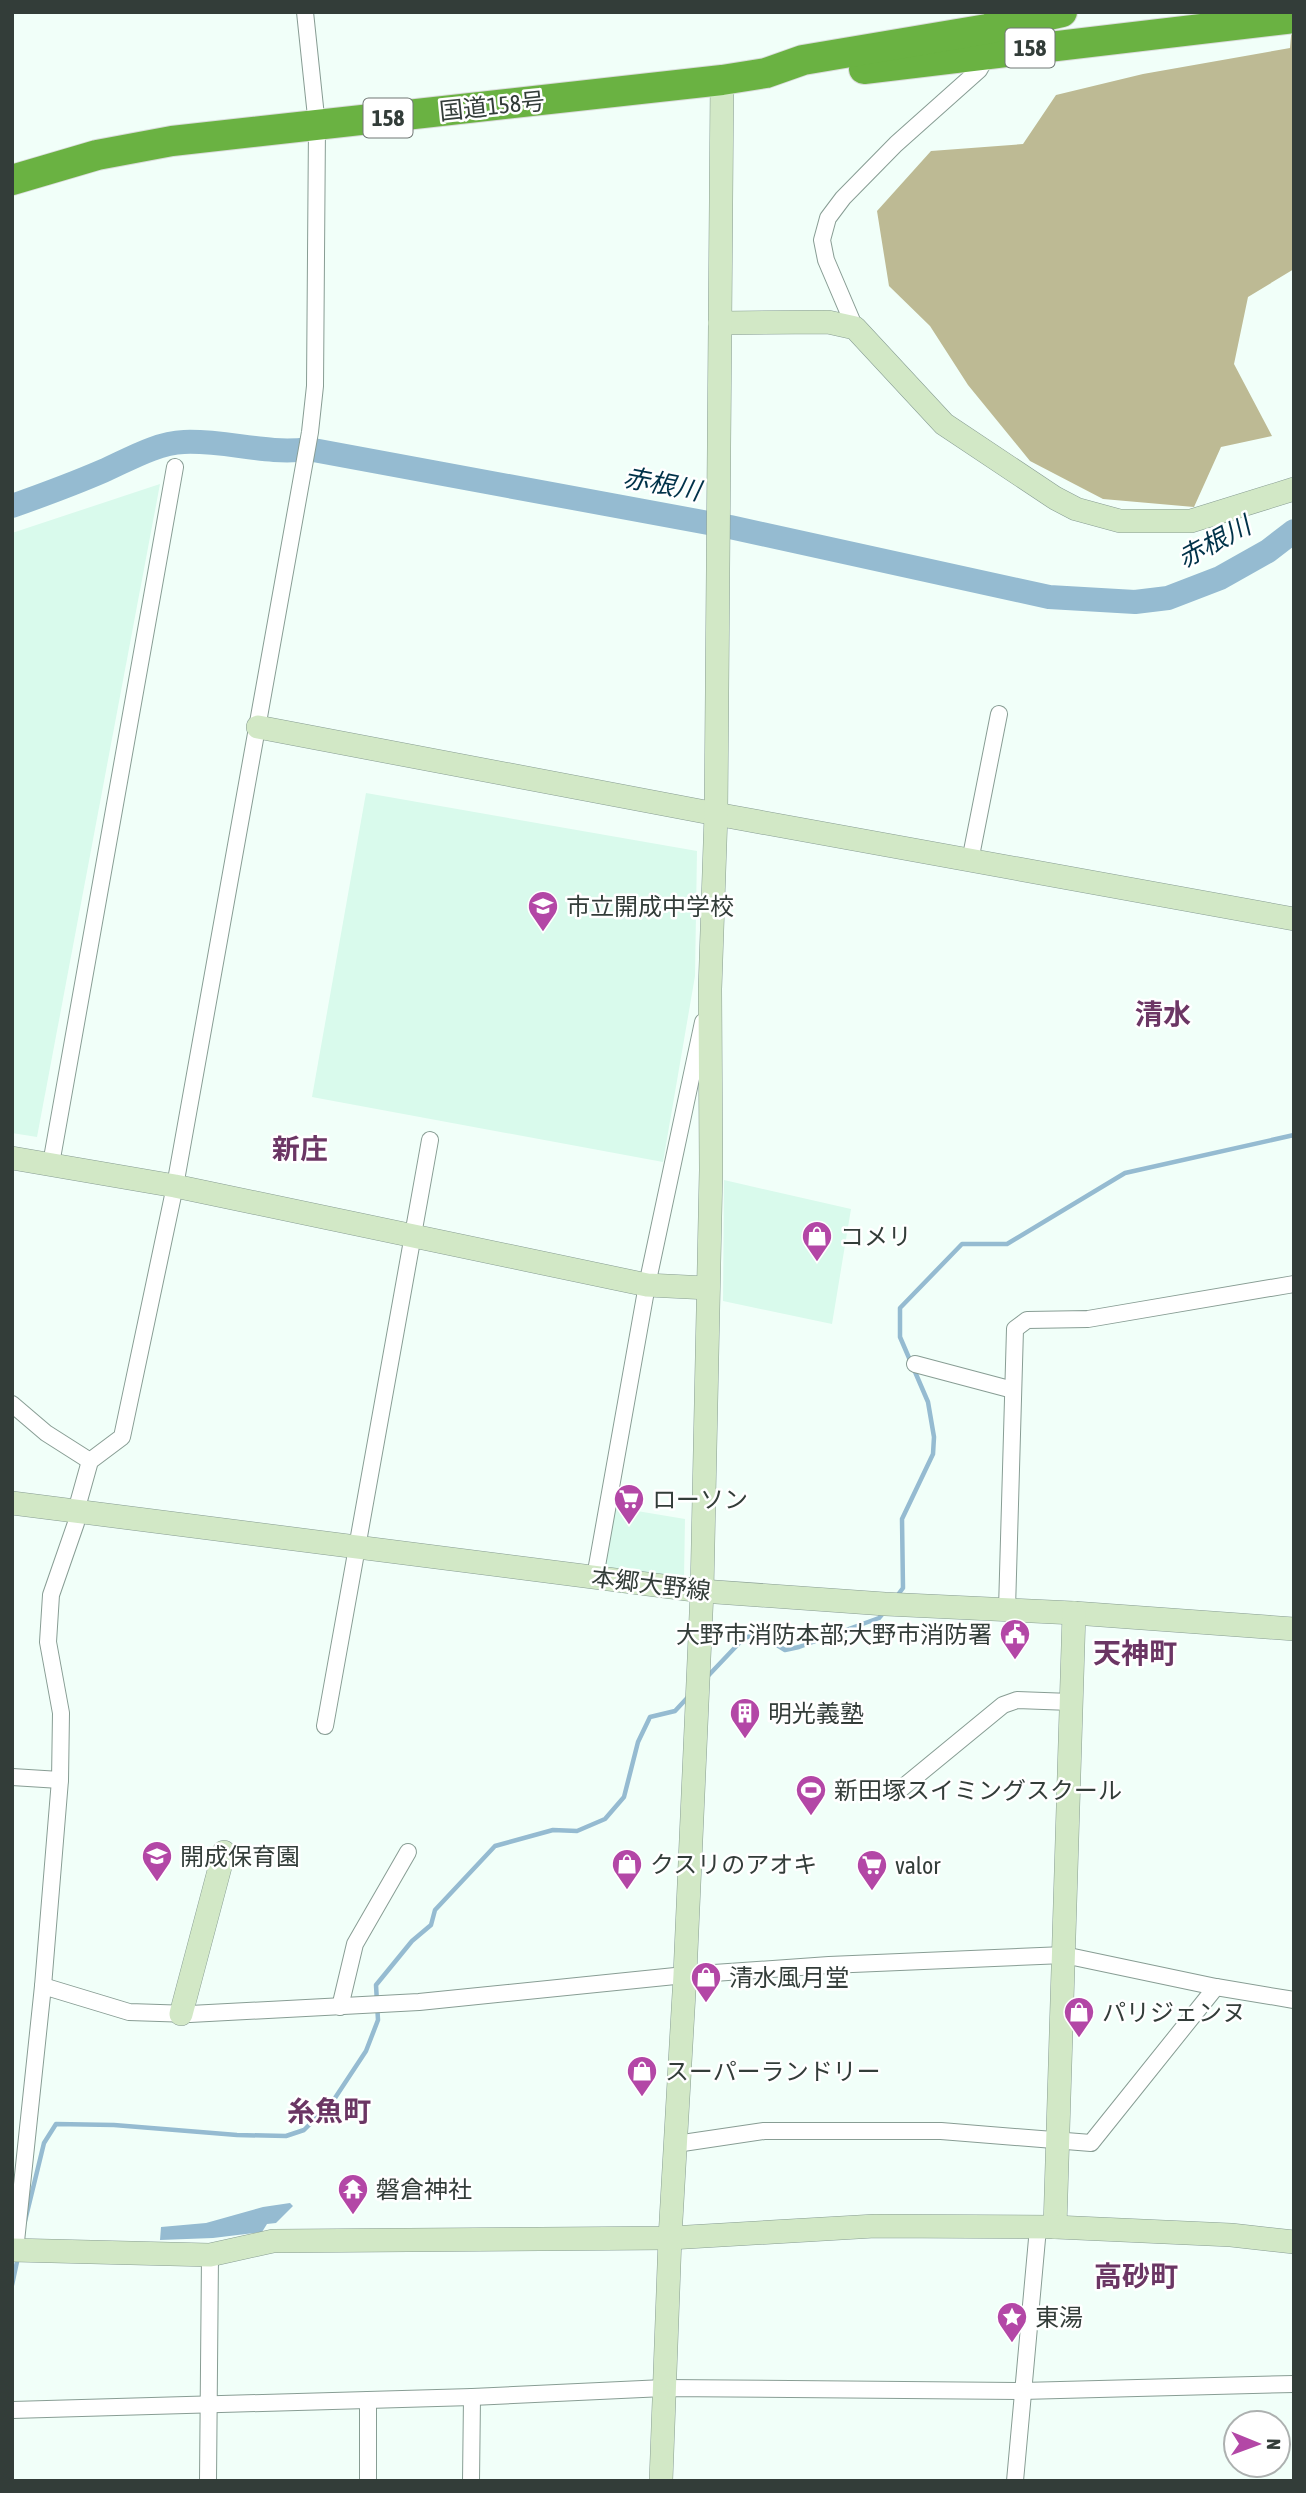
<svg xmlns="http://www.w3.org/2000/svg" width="1306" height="2493" viewBox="0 0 1306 2493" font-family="'Asap Condensed','Noto Sans JP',sans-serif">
  <rect width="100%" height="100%" fill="#f1fff9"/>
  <g fill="#d9faec">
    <path d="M160,484L37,1137L12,1133V533Z"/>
    <path d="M366,793L697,851L695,976L663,1162L312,1097Z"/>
    <path d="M724,1180L851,1209L832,1324L723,1301Z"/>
    <path d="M613,1507L685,1519L684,1578L602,1568Z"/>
  </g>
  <path fill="#bdba94" d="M1293,12L1294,269L1248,297L1234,364L1272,436L1221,447L1194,507L1103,499L1030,461L968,385L930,326L889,286L877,211L931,151L1023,144L1056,95L1143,74L1290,48Z"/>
  <path fill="#95bbd1" d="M290,2203L293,2206L276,2223L267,2224L262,2232L213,2238L160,2240L161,2227L206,2223L263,2207Z"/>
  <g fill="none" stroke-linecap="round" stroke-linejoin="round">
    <g stroke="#95bbd1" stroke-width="4.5">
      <path d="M897,1596L903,1588L902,1519L933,1454L934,1437L928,1402L900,1337V1308L962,1244H1007L1125,1173L1294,1135"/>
      <path d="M707,1677L744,1638L759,1634L785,1650L799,1647L879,1618L885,1611"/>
      <path d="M25,2221L44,2143L56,2124L114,2125L237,2135L286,2136L304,2130L333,2101L366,2051L378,2020L376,1985L412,1941L431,1925L435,1910L495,1846L553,1830L577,1831L605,1819L624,1797L638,1742L650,1717L675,1711L689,1696"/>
      <path d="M12,2285L18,2257"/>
    </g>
    <path stroke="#95bbd1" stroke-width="24" d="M12,506C43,495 73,484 103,471C128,460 156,443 184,442C226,440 267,455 308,449L730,527L1049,597L1135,602L1168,598L1220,578L1268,551L1294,531"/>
    <g stroke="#889d94" stroke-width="18">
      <g id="street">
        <path d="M855,328L826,260L822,240L828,218L843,198L896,144L979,70L988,54"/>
        <path d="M970,861L999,714"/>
        <path d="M51,1164L175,467"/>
        <path d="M915,1364L1013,1390"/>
        <path d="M12,1404L46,1433L90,1461"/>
        <path d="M595,1577L647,1285L703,1022"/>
        <path d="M1007,1609L1015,1329L1027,1320L1088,1319L1294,1284"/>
        <path d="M325,1726L430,1140"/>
        <path d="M12,1777L60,1780"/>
        <path d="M902,1788L1003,1705L1017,1700L1071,1702"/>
        <path d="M43,1986L129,2012L190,2014L419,2002L685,1975L829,1965L1064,1955L1216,1987L1294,2000"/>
        <path d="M340,2007L355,1944L408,1852"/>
        <path d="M676,2144L764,2131H941L1091,2143L1216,1987"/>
        <path d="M15,2251L43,1986L60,1780L61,1713L48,1642L51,1595L76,1523V1511L90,1461L122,1437L175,1186L310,432L315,386L317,126L305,12"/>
        <path d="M12,2410L472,2397L664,2388L1022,2391L1294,2384"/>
        <path d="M208,2481L210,2255"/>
        <path d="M368,2481V2400"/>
        <path d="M471,2481L472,2397"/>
        <path d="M1015,2481L1038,2228"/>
      </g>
    </g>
    <g stroke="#889d94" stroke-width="24">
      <g id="secondary">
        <path d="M720,323L828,322L855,328L944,424L1055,498L1076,509L1120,521H1191L1294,489"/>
        <path d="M258,727L716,814L1294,919"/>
        <path d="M12,1158L175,1186L647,1285L708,1288"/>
        <path d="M12,1503L702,1591L885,1604L1074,1613L1294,1629"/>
        <path d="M181,2014L224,1852"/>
        <path d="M1055,2227L1074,1613"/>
        <path d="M12,2250L210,2255L273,2241L670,2238L875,2226L1055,2227L1231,2235L1294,2242"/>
        <path d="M661,2481L670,2238L685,1975L702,1591L711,1170L710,989L716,814L722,80"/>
      </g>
    </g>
    <g stroke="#dadcdb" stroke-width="32">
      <g id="highway">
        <path d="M864,69L1294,18"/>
        <path d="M12,180L97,155L172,141L722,80L766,73L803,60L987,29L1062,12"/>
      </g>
    </g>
    <use href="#street" stroke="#fff" stroke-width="16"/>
    <use href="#secondary" stroke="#d2e8c6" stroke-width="23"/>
    <use href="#highway" stroke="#6ab242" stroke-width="30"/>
  </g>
  <defs>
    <g id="school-pin" transform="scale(1.575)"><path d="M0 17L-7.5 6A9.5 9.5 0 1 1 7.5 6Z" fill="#b347a6" stroke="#fff"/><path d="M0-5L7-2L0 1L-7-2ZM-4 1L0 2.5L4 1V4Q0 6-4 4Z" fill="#fff"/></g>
    <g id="shop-pin" transform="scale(1.575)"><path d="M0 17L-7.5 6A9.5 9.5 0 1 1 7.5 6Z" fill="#b347a6" stroke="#fff"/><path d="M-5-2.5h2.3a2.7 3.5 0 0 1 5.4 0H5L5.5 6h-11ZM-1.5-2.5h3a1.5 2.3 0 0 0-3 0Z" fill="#fff"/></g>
    <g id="supermarket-pin" transform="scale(1.575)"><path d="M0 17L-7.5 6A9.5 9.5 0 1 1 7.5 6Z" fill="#b347a6" stroke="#fff"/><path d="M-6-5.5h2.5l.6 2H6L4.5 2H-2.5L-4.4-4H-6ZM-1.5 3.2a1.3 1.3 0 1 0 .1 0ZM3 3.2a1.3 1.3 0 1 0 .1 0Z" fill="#fff"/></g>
    <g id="civic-pin" transform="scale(1.575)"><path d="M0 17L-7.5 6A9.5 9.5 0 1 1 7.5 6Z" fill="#b347a6" stroke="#fff"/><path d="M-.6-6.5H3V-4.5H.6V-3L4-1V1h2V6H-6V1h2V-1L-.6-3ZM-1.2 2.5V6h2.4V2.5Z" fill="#fff"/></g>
    <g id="building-pin" transform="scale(1.575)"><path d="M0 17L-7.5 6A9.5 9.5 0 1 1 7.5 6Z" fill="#b347a6" stroke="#fff"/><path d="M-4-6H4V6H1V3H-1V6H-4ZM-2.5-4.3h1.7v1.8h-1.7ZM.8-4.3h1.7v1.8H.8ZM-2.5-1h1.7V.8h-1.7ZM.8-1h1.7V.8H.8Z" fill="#fff"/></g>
    <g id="stadium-pin" transform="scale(1.575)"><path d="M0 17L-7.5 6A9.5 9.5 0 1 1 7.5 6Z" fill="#b347a6" stroke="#fff"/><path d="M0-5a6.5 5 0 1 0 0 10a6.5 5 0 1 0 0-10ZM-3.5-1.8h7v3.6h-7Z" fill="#fff"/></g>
    <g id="temple-pin" transform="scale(1.575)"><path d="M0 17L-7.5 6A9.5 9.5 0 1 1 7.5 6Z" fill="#b347a6" stroke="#fff"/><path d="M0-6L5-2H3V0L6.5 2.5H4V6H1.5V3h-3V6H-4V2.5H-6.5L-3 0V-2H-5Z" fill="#fff"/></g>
    <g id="sight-pin" transform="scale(1.575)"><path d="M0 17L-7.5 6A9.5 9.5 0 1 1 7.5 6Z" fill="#b347a6" stroke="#fff"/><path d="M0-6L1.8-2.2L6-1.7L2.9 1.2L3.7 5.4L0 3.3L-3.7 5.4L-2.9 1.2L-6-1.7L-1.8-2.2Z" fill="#fff"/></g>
  </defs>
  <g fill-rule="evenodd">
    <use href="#school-pin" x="543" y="906"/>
    <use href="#shop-pin" x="817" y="1236"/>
    <use href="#supermarket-pin" x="629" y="1499"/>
    <use href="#civic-pin" x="1015" y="1634"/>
    <use href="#building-pin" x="745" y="1713"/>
    <use href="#stadium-pin" x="811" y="1790"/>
    <use href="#school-pin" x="157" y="1856"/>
    <use href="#shop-pin" x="627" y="1864"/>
    <use href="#supermarket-pin" x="872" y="1865"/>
    <use href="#shop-pin" x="706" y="1977"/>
    <use href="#shop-pin" x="1079" y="2012"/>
    <use href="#shop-pin" x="642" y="2071"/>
    <use href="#temple-pin" x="353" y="2189"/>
    <use href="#sight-pin" x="1012" y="2317"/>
  </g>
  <g text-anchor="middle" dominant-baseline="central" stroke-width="5" stroke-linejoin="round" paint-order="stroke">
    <g fill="#fff" stroke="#707774" stroke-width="2">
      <rect x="1005.5" y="28.5" width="49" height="39" rx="5"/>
      <rect x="363.5" y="98.5" width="49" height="39" rx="5"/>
    </g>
    <g font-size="23" font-weight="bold" fill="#333d39">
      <text x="1030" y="48">158</text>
      <text x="388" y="118">158</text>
    </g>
    <g font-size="24" fill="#333d39" stroke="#fff">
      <text transform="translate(492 106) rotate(-6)">国道158号</text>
      <text transform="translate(651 1584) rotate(7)">本郷大野線</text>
    </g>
    <g font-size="24" fill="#333d39" stroke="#fff" text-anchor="start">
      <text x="566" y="906">市立開成中学校</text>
      <text x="840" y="1236">コメリ</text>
      <text x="652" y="1499">ローソン</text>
      <text x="992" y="1634" text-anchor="end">大野市消防本部;大野市消防署</text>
      <text x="768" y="1713">明光義塾</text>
      <text x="834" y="1790">新田塚スイミングスクール</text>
      <text x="180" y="1856">開成保育園</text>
      <text x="650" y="1864">クスリのアオキ</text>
      <text x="895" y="1865">valor</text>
      <text x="729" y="1977">清水風月堂</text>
      <text x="1102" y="2012">パリジェンヌ</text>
      <text x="665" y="2071">スーパーランドリー</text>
      <text x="376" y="2189">磐倉神社</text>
      <text x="1035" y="2317">東湯</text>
    </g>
    <g font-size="26" font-style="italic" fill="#003249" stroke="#fff">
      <text transform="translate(662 484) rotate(11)">赤根川</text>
      <text transform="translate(1214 542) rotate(-28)">赤根川</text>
    </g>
    <g font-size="28" font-weight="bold" fill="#6b3664" stroke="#fff">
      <text x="1163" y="1014">清水</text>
      <text x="300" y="1149">新庄</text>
      <text x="1135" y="1653">天神町</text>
      <text x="329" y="2111">糸魚町</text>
      <text x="1136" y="2276">高砂町</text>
    </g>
  </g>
  <rect width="1306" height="2493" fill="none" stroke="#333d39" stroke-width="28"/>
  <g transform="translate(1257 2444) rotate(91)"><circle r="33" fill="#ffffff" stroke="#adb1b0" stroke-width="2"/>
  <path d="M0-5L12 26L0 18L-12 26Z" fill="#b347a6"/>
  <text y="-10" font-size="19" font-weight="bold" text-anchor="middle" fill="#333d39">N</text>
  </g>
</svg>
